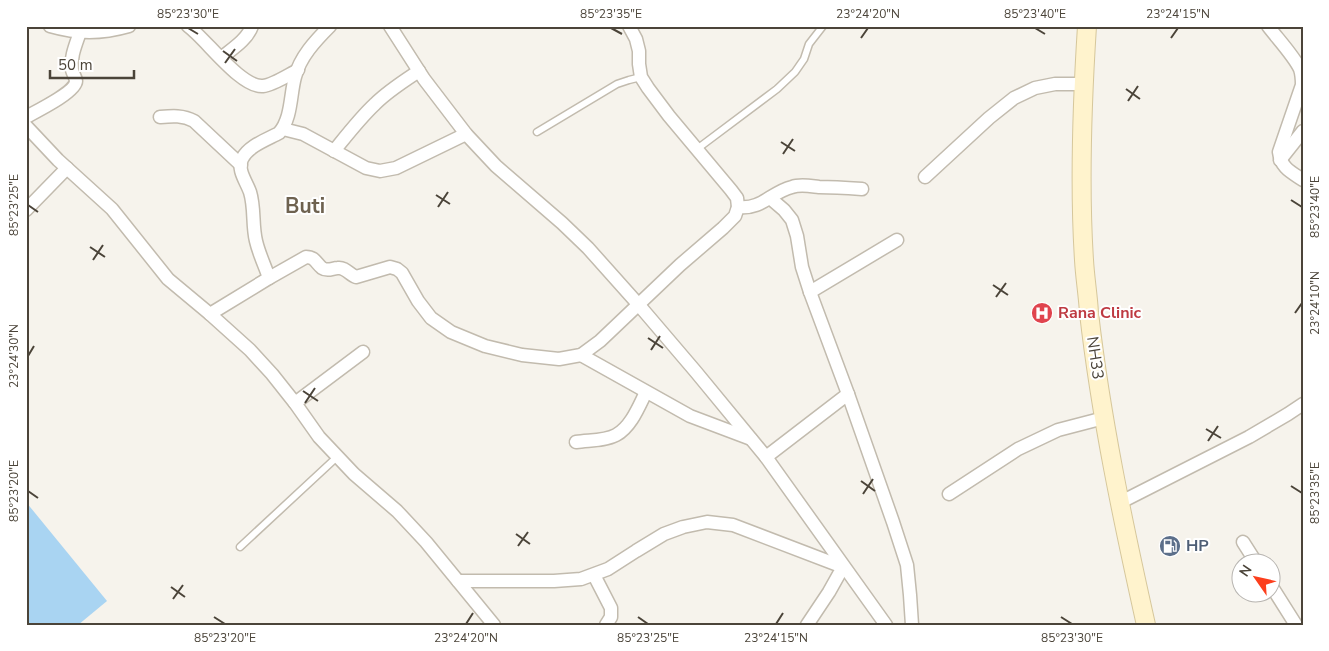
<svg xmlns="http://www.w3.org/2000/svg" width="1329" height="651" viewBox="0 0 1329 651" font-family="'Nunito Sans',sans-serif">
  <rect width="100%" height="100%" fill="#f6f3ec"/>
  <path fill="#a9d4f2" d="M26,502L107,601L78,625H26Z"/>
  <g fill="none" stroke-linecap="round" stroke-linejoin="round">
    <g stroke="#c2bbae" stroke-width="9">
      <g id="service">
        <path d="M537,132L617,84L629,80L641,77"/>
        <path d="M697,149L777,89L795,72L804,59L809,44L823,26"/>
        <path d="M240,547L337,457"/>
      </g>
    </g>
    <g stroke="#c2bbae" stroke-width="15">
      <g id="minor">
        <path d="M50,26C78,34 101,34 129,26"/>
        <path d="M188,26C206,39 241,88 263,86C273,85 288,75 298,70"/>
        <path d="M390,26L424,79L466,134L496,166L562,223L588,248L638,304L696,372L766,457L886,625"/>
        <path d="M1268,26C1277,38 1294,56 1300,69C1302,75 1302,80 1302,85L1279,152C1281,168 1291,172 1303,180"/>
        <path d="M221,58C232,49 247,40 252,26"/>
        <path d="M26,117C35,112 76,92 76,81C76,78 73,74 72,70C70,57 76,44 80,32"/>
        <path d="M160,117C172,116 183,115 194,121L241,165"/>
        <path d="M26,126L58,160L112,209L168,279L210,314L250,350L272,374L295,403L319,437L354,474L397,511L426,542L494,625"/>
        <path d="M283,129L303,134L366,168L380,171L396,168L466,134"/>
        <path d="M334,151C347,135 360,118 375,104C388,91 404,81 419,71"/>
        <path d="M1280,160L1303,131"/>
        <path d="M925,177L989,118L1014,98L1035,88L1055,84H1083"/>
        <path d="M770,198L784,210L792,220L797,236L802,267L810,292L848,394L893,522L907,565L910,595L912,625"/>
        <path d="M738,207C762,210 771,192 792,187C800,184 810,186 819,187C833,187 848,188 862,189"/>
        <path d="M26,210L67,168"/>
        <path d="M269,278L306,257C315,257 316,263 322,268C328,272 332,268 338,268C345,267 350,275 356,277L390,267L397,269L402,273L418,301L431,318L451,332L485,346L522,355L559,359L581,355L600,341L680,265L723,228L735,216L738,207L737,198L731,190L669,116L648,88L641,77L639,64V51L636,39L629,26"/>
        <path d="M810,292L897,240"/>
        <path d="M210,314L269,278C265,266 259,254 256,241C252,225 255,208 250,192C246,181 237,170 242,159C248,146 268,139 279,133C292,118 290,95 295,77C300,57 315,41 330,26"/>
        <path d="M581,355L690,416L751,439"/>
        <path d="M295,403L363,352"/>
        <path d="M576,442C589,440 605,441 616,435C631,427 639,406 646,392"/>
        <path d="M766,457L848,394"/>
        <path d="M949,494L1018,449L1058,430L1104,418"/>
        <path d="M1119,503L1249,437L1288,414L1303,404"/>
        <path d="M1243,542L1257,564"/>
        <path d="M594,575L611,608V617L606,625"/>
        <path d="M458,581H554L581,579L608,569L636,551L664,534L683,527L707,522L733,525L843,567L829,592L807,625"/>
        <path d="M1272,587L1296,625"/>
      </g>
    </g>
    <g stroke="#d6c79b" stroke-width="20">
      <path id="secondary" d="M1087,26C1082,104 1079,182 1084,260C1085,278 1088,295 1089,313C1101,418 1123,522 1146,625"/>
    </g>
    <use href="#service" stroke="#fff" stroke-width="6"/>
    <use href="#minor" stroke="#fff" stroke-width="12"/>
    <use href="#secondary" stroke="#fff3cd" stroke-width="18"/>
  </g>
  <path fill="none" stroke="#4b4439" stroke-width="2" d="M188,28L198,34M611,28L622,34M1035,28L1045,34M861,38L868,28M1171,38L1178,28M223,51L237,61M225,63L235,49M1126,89L1140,99M1128,101L1138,86M781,142L795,151M783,154L793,139M436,195L450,204M1291,200L1302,207M28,205L38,212M438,207L448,192M90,247L105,257M93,260L103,245M993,285L1008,295M996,297L1006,283M1295,313L1302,303M648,338L663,348M651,350L660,336M28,356L34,346M303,391L318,401M305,403L315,388M1206,429L1221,438M1208,441L1218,426M861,481L875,491M1291,486L1302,493M28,491L38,498M863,494L873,479M516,534L530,544M518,546L528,532M171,587L185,597M173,599L183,585M214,617L225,624M638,617L648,624M1061,617L1072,624M466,624L473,613M776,624L783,613"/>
  <defs>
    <g id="hospital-disc" transform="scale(1.125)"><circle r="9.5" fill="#e0444e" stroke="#fff"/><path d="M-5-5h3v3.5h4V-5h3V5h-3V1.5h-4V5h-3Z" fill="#fff"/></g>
    <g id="fuel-disc" transform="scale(1.125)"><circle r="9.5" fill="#5c6f8a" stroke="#fff"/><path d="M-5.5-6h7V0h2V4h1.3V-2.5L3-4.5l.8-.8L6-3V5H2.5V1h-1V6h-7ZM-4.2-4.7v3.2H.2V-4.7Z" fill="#fff"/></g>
  </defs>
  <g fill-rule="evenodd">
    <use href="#hospital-disc" x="1042" y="313"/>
    <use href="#fuel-disc" x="1170" y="546"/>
  </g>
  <g text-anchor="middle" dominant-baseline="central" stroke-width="4" stroke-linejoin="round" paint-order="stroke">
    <g font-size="16" font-weight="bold" fill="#be3a42" stroke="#fff" text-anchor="start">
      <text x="1058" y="313">Rana Clinic</text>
    </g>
    <g font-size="16" fill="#4b4439" stroke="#fff">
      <text transform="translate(1095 358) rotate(82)">NH33</text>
    </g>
    <g font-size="16" font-weight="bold" fill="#4e5e75" stroke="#fff" text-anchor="start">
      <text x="1186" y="546">HP</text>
    </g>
    <g font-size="21" font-weight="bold" fill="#6e6250" stroke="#fff">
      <text x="305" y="206">Buti</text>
    </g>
  </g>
  <rect width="1329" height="651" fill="none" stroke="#ffffff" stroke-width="55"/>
  <g transform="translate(1256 578) rotate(304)"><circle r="24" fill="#ffffff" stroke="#b7b4b0"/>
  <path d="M0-4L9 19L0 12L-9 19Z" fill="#fc3f1d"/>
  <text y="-8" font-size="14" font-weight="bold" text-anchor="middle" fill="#4b4439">N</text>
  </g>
  <path d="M50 70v8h84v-8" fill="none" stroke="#4b4439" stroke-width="2.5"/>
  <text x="58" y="70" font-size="15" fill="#4b4439" stroke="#ffffff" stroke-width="4" paint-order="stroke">50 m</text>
  <rect x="28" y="28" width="1274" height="596" fill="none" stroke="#4b4439" stroke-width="2"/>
  <g font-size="12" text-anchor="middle" fill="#4b4439">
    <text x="188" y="18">85°23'30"E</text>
    <text x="611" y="18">85°23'35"E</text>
    <text x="868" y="18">23°24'20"N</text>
    <text x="1035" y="18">85°23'40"E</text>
    <text x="1178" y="18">23°24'15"N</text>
    <text transform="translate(14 205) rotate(-90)" y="4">85°23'25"E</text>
    <text transform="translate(1315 207) rotate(-90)" y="4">85°23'40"E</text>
    <text transform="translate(1315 303) rotate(-90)" y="4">23°24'10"N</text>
    <text transform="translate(14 356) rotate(-90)" y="4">23°24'30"N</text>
    <text transform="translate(14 491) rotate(-90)" y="4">85°23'20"E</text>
    <text transform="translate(1315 493) rotate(-90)" y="4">85°23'35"E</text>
    <text x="225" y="642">85°23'20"E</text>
    <text x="466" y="642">23°24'20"N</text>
    <text x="648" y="642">85°23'25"E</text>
    <text x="776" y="642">23°24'15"N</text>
    <text x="1072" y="642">85°23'30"E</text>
  </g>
</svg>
